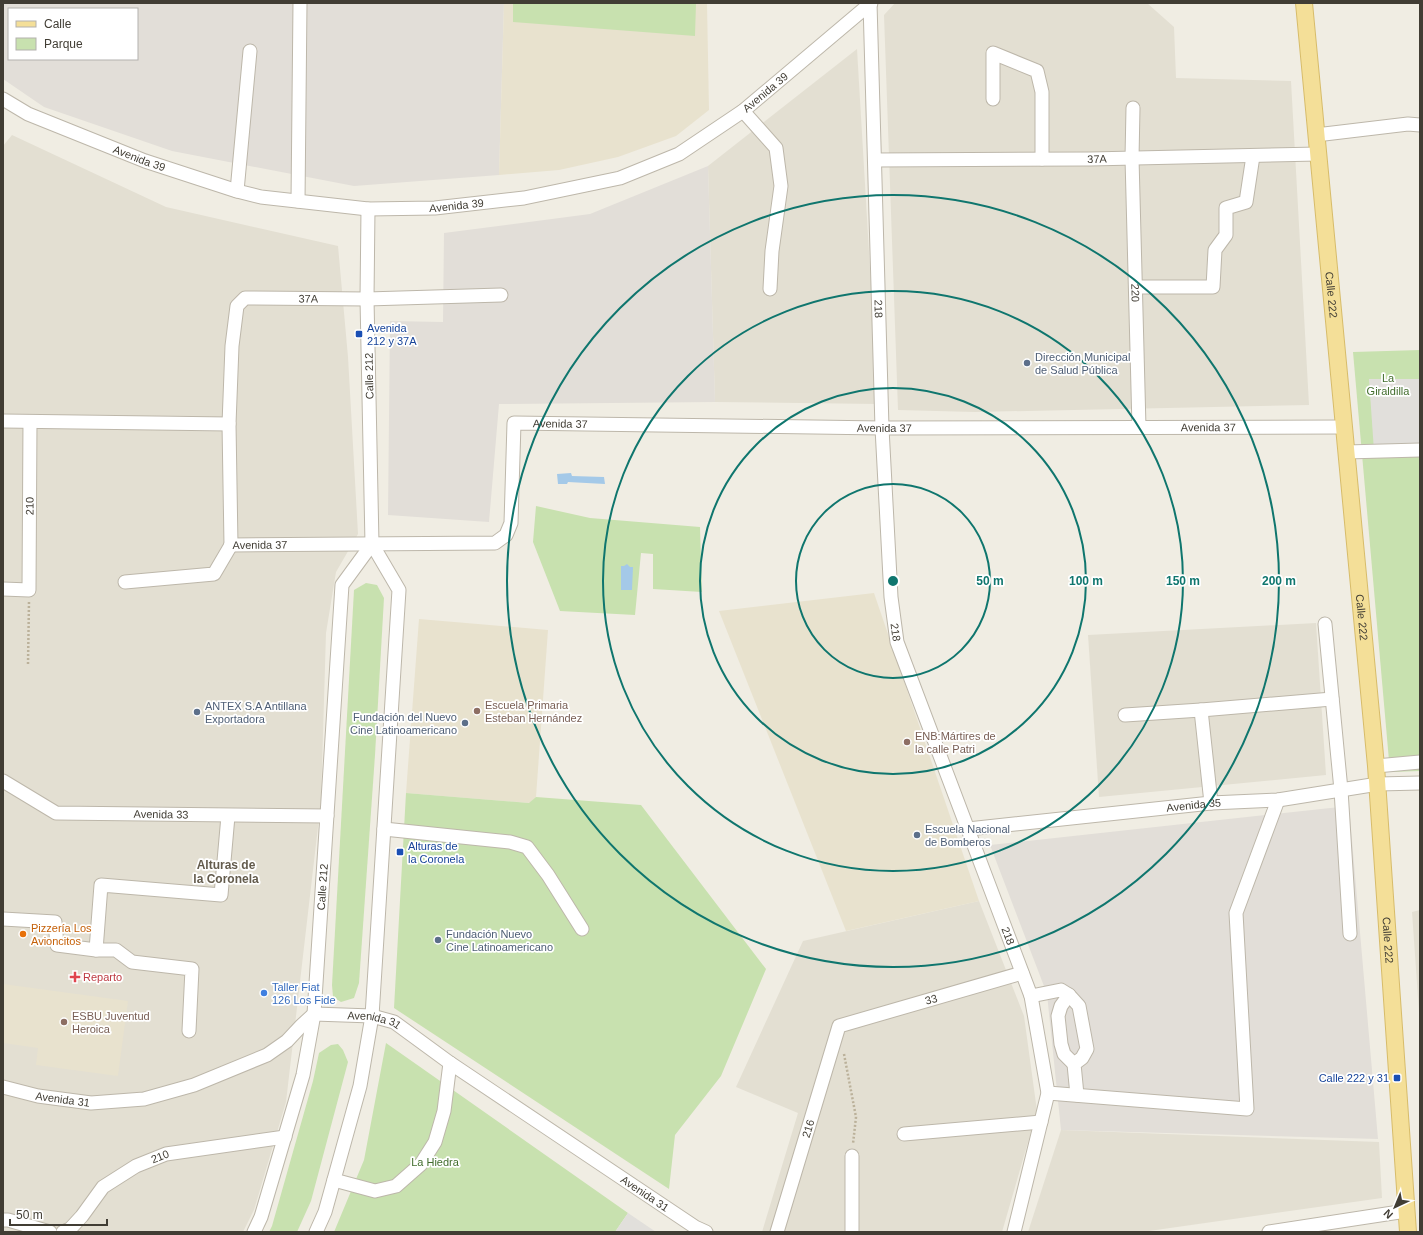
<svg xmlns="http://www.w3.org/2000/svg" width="1423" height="1235" viewBox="0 0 1423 1235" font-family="Arial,sans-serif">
  <rect width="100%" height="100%" fill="#f0ede3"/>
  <g fill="#e3dfd2">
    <path d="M895,3H1147L1174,27L1176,78L1291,81L1309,405L975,412L898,410L884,15Z"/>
    <path d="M857,49L878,404L715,402L708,166Z"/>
    <path d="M12,135L166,207L338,246L348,357L358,534L336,572L326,633L321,801L286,1102L254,1210L243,1232H3V146Z"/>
    <path d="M1316,623L1326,775L1099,797L1088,635Z"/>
    <path d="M979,901L1024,1016L1037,1111L1002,1232H762L798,1113L736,1087L803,941Z"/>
    <path d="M1420,910V1026L1412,912Z"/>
    <path d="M1061,1130L1379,1142L1382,1198L1142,1232H1028Z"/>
  </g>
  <g fill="#e2ded8" fill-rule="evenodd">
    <path d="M3,3H504L499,175L354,186L172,151L44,107L3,79ZM9,9H137V59H9Z"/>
    <path d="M708,166L715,402L499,404L489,522L388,515L390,321L443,322L444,233L590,214Z"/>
    <path d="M1349,806L1378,1139L1061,1130L1047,994L990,845Z"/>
  </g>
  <g fill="#e8e2ce">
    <path d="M504,3H707L709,110L676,136L618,157L559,170L499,175Z"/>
    <path d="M874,593L979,901L846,931L719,611Z"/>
    <path d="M419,619L548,630L536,797L530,803L406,793Z"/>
    <path d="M3,984L128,1001L118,1076L36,1065L38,1048L3,1043Z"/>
  </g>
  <g fill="#c8e1af">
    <path d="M513,3H696L695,36L513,22Z"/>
    <path d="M1420,350V771L1390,772L1353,352Z"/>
    <path d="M536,506L590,518L700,527L702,592L653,589V554L641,553L635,615L560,611L533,542Z"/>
    <path d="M366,583L377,585L384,598L375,755L359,983L354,998L341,1002L333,997L332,985L354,590Z"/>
    <path d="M406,793L529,803L536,797L641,805L766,969L721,1076L675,1135L669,1189L394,1008Z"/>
    <path d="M386,1043L628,1213L615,1232H334L364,1160Z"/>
    <path d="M338,1044L343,1050L348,1062L311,1201L297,1232H269L272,1226L313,1081L319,1053L331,1045Z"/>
  </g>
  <g fill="#e1dfdb">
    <path d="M1369,379H1420V450L1374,451Z"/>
    <path d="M628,1213L656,1232H615Z"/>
  </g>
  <g fill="#a4c9e8">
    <path d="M571,473L572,476L604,477L605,484L568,482L567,484H558L557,474Z"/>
    <path d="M627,564L630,567H633L632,590H621V566H624Z"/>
  </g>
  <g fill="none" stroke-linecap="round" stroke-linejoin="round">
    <g stroke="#bdb7aa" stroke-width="15">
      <g id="minor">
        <path id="s1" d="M870,3L882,428L891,597L897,642L1031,996L1048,1093L1014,1232"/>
        <path id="s2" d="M3,99L28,114L145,161L237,191L261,197L368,209L435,208L524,198L620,178L679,154L743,111L871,3"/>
        <path d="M993,99V53L1037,71L1042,92V159"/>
        <path id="s3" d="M1133,108L1132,158L1139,427"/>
        <path d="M743,111L776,148L781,186L772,251L770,289"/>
        <path d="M1316,135L1408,124L1420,125"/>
        <path id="s4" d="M875,160L1090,159L1318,154"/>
        <path d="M237,191L250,51"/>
        <path d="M298,201L300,3"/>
        <path d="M1136,287H1213L1215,250L1226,235V208L1246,202L1253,156"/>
        <path d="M3,421L229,424"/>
        <path d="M1346,452L1420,450"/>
        <path id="s5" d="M231,545L495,543L506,535L511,523L514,423L882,428L1344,427"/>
        <path id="s6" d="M231,545L229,424L232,346L237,306L245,298L367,299L501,295"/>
        <path d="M125,582L214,574L231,545"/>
        <path id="s7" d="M3,589L29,590L30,422"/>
        <path d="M1325,624L1341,790L1350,934"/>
        <path d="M1201,710L1211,803"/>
        <path d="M1125,715L1201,710L1332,699"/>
        <path d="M1376,766L1420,762"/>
        <path id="s8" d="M3,781L56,813L327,816"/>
        <path d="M384,829L510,842L527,847L548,875L582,929"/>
        <path id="s9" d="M968,829L1211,803L1278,800L1378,784L1420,783"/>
        <path d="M3,919L55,922L57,945L96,950H116L132,962L192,969L189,1031"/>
        <path d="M96,950L101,885L221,895L228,816"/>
        <path d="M1069,995L1061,1006L1058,1016L1061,1044L1064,1054L1074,1064"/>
        <path d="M1031,996L1061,990L1069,995L1079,1006L1087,1049L1082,1058L1074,1064L1077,1095"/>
        <path id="s10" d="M3,1087L38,1096L91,1103L144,1099L194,1085L267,1055L287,1041L302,1025L314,1014L372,1016L394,1022L450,1063L695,1227L706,1232"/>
        <path d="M1048,1093L1247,1109L1236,913L1278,800"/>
        <path d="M904,1134L1041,1122"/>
        <path d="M334,1180L375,1191L396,1186L421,1164L435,1142L444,1111L450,1063"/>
        <path d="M3,1220H8L50,1232"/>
        <path id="s11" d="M63,1232L70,1229L82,1216L103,1187L136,1166L166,1154L285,1137"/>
        <path id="s12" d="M254,1232L261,1217L303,1075L314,1014L342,585L372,544"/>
        <path d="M316,1232L325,1212L360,1086L372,1016L399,590L372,544L367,299L368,209"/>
        <path id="s13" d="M777,1232L839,1026L1022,973"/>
        <path d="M852,1232V1156"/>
        <path d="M1269,1232L1406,1211"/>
      </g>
    </g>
    <g stroke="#d7bc6a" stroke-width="18">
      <g id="major">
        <path id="s14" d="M1304,3L1376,766L1408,1232"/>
      </g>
    </g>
    <g stroke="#bbb19a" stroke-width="2.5" stroke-dasharray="2 2" stroke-linecap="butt">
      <path d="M28,664L29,601"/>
      <path d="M844,1054L856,1117L853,1144"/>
    </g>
    <use href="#minor" stroke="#fff" stroke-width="13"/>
    <use href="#major" stroke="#f4df98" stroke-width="16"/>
  </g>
  <g fill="none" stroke="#0f766e" stroke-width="2">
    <circle cx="893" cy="581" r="97"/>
    <circle cx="893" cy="581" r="193"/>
    <circle cx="893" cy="581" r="290"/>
    <circle cx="893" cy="581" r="386"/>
  </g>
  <g fill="#1a4fb4" stroke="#fff" stroke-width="1.5">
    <rect x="355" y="330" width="8" height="8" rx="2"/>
    <rect x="396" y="848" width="8" height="8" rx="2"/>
    <rect x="1393" y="1074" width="8" height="8" rx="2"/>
  </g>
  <g fill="#5c6f8a" stroke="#fff" stroke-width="1.5">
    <circle cx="1027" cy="363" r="4"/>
    <circle cx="197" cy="712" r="4"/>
    <circle cx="465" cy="723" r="4"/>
    <circle cx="917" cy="835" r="4"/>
    <circle cx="438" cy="940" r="4"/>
  </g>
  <g fill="#8d6e63" stroke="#fff" stroke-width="1.5">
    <circle cx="477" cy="711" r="4"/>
    <circle cx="907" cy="742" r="4"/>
    <circle cx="64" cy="1022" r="4"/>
  </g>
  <circle fill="#e8710a" stroke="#fff" stroke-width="1.5" cx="23" cy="934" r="4"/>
  <path fill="#e0444e" stroke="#fff" stroke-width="1.5" d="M73 971h4v4h4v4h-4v4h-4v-4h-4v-4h4z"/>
  <circle fill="#3f7fe0" stroke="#fff" stroke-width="1.5" cx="264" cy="993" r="4"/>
  <g text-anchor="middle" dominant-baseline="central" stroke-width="3.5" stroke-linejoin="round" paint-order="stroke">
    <g font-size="11" fill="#413d34" stroke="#fff">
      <text stroke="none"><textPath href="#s2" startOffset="809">Avenida 39</textPath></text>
      <text stroke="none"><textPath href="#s2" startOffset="149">Avenida 39</textPath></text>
      <text stroke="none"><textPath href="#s4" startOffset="222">37A</textPath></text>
      <text stroke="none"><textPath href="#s2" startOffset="473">Avenida 39</textPath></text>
      <text stroke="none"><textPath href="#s3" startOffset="185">220</textPath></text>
      <text stroke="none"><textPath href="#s14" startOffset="293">Calle 222</textPath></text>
      <text stroke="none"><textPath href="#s6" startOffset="314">37A</textPath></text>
      <text stroke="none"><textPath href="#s1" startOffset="306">218</textPath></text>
      <text transform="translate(369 376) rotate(-91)">Calle 212</text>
      <text stroke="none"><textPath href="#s5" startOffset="437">Avenida 37</textPath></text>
      <text stroke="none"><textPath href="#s5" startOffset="1085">Avenida 37</textPath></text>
      <text stroke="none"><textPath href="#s5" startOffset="761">Avenida 37</textPath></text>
      <text stroke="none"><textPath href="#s7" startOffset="110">210</textPath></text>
      <text stroke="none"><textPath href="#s5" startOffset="29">Avenida 37</textPath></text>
      <text stroke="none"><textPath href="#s14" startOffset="617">Calle 222</textPath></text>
      <text stroke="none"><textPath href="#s1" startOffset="630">218</textPath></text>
      <text stroke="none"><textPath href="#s9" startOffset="227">Avenida 35</textPath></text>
      <text stroke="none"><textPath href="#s8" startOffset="167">Avenida 33</textPath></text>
      <text stroke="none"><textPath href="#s12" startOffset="354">Calle 212</textPath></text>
      <text stroke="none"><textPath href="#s1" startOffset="954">218</textPath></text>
      <text stroke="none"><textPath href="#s14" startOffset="941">Calle 222</textPath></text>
      <text stroke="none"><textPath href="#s13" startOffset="311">33</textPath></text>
      <text stroke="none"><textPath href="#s10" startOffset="397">Avenida 31</textPath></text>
      <text stroke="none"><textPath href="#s10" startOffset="61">Avenida 31</textPath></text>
      <text stroke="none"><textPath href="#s13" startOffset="108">216</textPath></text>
      <text stroke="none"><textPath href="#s11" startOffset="126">210</textPath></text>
      <text stroke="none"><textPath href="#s10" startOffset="721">Avenida 31</textPath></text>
    </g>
    <g font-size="11" fill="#164399" stroke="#fff" text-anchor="start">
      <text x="367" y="328">Avenida<tspan x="367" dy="13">212 y 37A</tspan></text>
      <text x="408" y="846">Alturas de<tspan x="408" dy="13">la Coronela</tspan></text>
      <text x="1389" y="1078" text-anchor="end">Calle 222 y 31</text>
    </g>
    <g font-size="11" fill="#4e5e75" stroke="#fff" text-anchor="start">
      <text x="1035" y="357">Dirección Municipal<tspan x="1035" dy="13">de Salud Pública</tspan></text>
      <text x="205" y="706">ANTEX S.A Antillana<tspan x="205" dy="13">Exportadora</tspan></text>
      <text x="457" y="717" text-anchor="end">Fundación del Nuevo<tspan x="457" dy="13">Cine Latinoamericano</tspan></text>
      <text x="925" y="829">Escuela Nacional<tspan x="925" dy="13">de Bomberos</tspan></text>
      <text x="446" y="934">Fundación Nuevo<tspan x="446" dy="13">Cine Latinoamericano</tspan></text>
    </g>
    <g font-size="11" fill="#426d2d" stroke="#fff">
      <text x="1388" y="378">La<tspan x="1388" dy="13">Giraldilla</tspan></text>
      <text x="435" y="1162">La Hiedra</text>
    </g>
    <g font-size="11" fill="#785e54" stroke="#fff" text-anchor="start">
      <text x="485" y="705">Escuela Primaria<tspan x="485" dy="13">Esteban Hernández</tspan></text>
      <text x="915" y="736">ENB:Mártires de<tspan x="915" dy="13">la calle Patri</tspan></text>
      <text x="72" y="1016">ESBU Juventud<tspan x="72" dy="13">Heroica</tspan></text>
    </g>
    <g font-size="11" fill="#c56008" stroke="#fff" text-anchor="start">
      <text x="31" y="928">Pizzería Los<tspan x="31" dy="13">Avioncitos</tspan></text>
    </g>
    <g font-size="11" fill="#be3a42" stroke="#fff" text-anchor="start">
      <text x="83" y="977">Reparto</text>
    </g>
    <g font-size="11" fill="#366cbe" stroke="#fff" text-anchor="start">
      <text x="272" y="987">Taller Fiat<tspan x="272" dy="13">126 Los Fide</tspan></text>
    </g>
    <g font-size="12" font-weight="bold" fill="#635b4c" stroke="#fff">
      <text x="226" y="865">Alturas de<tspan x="226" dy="14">la Coronela</tspan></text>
    </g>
  </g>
  <circle cx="893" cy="581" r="6" fill="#0f766e" stroke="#fff" stroke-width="2"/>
  <g font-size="12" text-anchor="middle" font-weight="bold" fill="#0f766e" stroke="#fff" stroke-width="3.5" stroke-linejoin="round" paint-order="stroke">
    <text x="990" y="585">50 m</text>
    <text x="1086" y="585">100 m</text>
    <text x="1183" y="585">150 m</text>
    <text x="1279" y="585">200 m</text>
  </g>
  <rect width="1423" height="1235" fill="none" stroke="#413d34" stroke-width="8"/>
  <rect x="8" y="8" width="130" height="52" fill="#ffffff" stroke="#b3b1ae"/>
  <rect x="16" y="21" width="20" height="6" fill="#f4df98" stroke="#b3b1ae"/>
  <text x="44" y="28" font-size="12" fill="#413d34">Calle</text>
  <rect x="16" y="38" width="20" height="12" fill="#c8e1af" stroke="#b3b1ae"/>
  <text x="44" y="48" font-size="12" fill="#413d34">Parque</text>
  <g transform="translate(1395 1207) rotate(224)" stroke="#ffffff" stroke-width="3" paint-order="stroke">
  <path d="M0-3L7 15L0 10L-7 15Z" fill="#413d34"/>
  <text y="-6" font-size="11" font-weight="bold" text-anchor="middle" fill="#413d34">N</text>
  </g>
  <path d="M10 1219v6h97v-6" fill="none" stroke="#413d34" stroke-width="2"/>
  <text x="16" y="1219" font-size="12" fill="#413d34" stroke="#ffffff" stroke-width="3" paint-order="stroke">50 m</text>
</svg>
